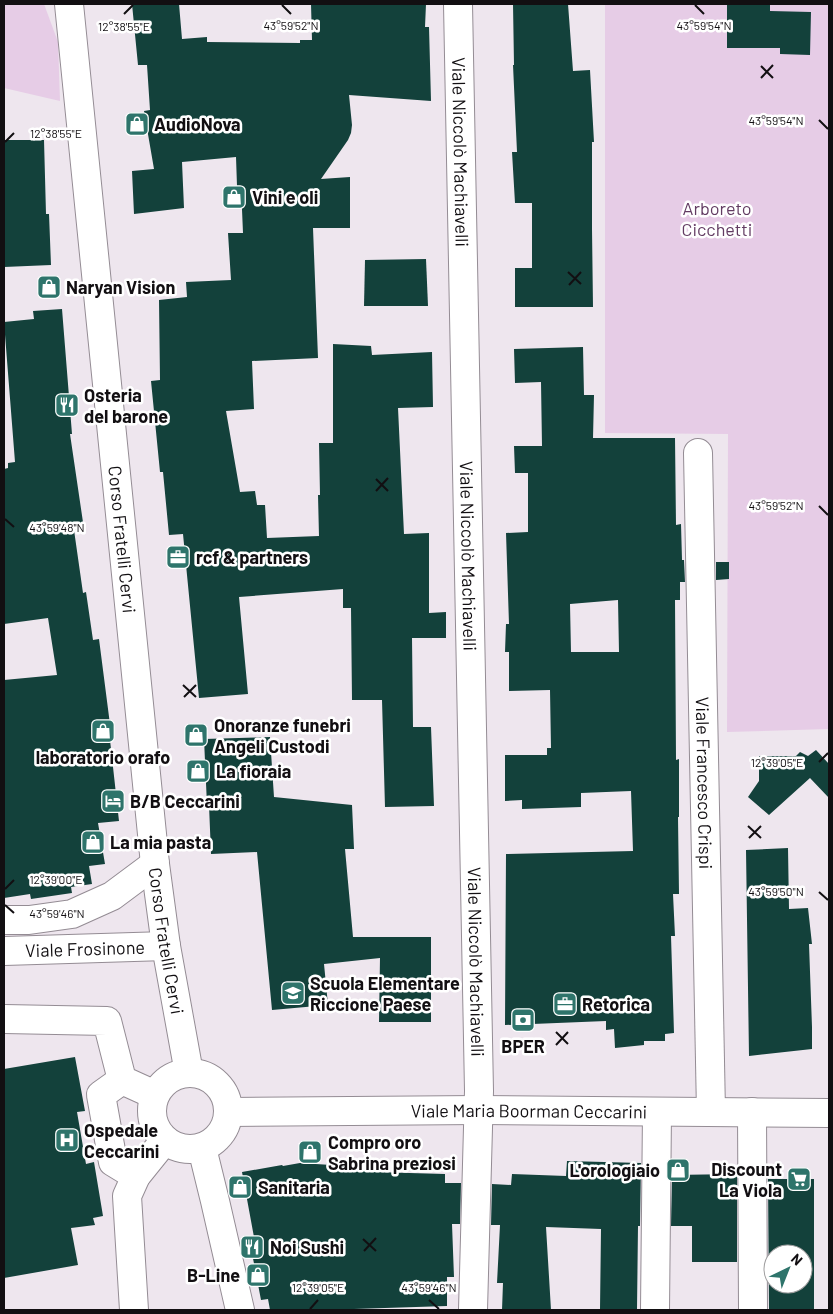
<svg xmlns="http://www.w3.org/2000/svg" width="833" height="1314" viewBox="0 0 833 1314" font-family="Barlow,sans-serif">
  <rect width="100%" height="100%" fill="#eee6ee"/>
  <g fill="#e6cce6">
    <path d="M4,4H44L58,42L60,101L4,88Z"/>
    <path d="M605,4H829V729L727,732L728,434L605,433Z"/>
  </g>
  <g fill="#13413b" fill-rule="evenodd">
    <path d="M132,4H179L182,39L207,37V42L300,43V40H312L311,4H426L425,27H429L431,101L349,95L352,125L351,133L348,140L321,179L350,177V228H313L318,358L252,361L254,409L226,411L240,492L255,491L257,505H265L267,538L319,536L318,495H320L319,443H333V344L371,346L372,355L432,352L433,407L398,408L404,534L429,533V613L446,612V638H412L413,727H431L434,806L385,807L382,700H352L351,608H343V589L239,597L248,694L199,698L183,534L169,535L163,472H160L151,381L160,380L159,300L187,297L186,282L231,280L228,233H243L241,186H237L236,157L182,162L184,208L134,214L132,171L154,169L144,111L150,110L147,65H138Z"/>
    <path d="M513,4H568L573,71L590,70L594,142H592V229L593,307H515V268H532V203H515L512,152H517L513,65H514Z"/>
    <path d="M727,4H770V11L811,12L810,55L780,54V48H727Z"/>
    <path d="M4,140H44L46,214H49L51,265L4,267Z"/>
    <path d="M426,259L428,306H364L365,260Z"/>
    <path d="M62,309L72,434H70L84,529L74,530L83,593L86,592L93,640L99,639L112,740H110L119,821L98,823L105,864L89,866L92,884L71,887L72,893L31,899L30,894L4,898V680L57,675L48,618L4,624V469L8,468V463L15,462L4,322L34,319L33,311Z"/>
    <path d="M583,347L584,395H594L593,438H675L676,525L681,524L682,560H684L685,582H680V600H675L676,760L679,759V817H678L679,894H673L675,936H671L674,1033L665,1034V1041H644V1045L615,1048L614,1029L606,1030V1021L505,1025L506,854L633,851L631,791L581,793V807L522,809V800L505,801V755H547V748H551L550,690L509,691V652H505L506,624H509L506,533L528,532V473H515L514,446H542L541,382L515,383L514,349ZM618,600L619,652H571L570,604Z"/>
    <path d="M716,562H729V579L716,580Z"/>
    <path d="M270,737L274,797L352,805L354,849H345L353,937H431V1022H379L380,958L324,964L328,1005L272,1010L257,852L211,854L209,805H207L204,739Z"/>
    <path d="M816,750L829,764V798L810,778L769,815L748,797L759,781V756H796L800,752L808,756Z"/>
    <path d="M788,848L789,909L808,908L812,944H809L812,1027V1049L749,1056L746,850Z"/>
    <path d="M75,1057L85,1111L77,1112L86,1164L94,1162L103,1216L93,1218L95,1225L71,1228L78,1265L4,1278V1069Z"/>
    <path d="M567,1161L641,1163L640,1226H638L637,1310H600L601,1229L546,1227L551,1310H502L503,1283H497L500,1225H491L492,1184L511,1185L512,1174L566,1176Z"/>
    <path d="M300,1163L347,1166V1168L374,1169V1172L445,1174V1183H461L460,1224H452L454,1277H447V1306L354,1309V1310H270L268,1299L261,1300L251,1248H256L242,1172L282,1165L283,1166Z"/>
    <path d="M737,1174V1262H692V1226H671L672,1175Z"/>
    <path d="M768,1179H814V1310H769ZM773,1254H803V1284H773Z"/>
  </g>
  <g fill="none" stroke-linecap="round" stroke-linejoin="round">
    <g stroke="#948c94" stroke-width="30">
      <g id="minor">
        <path id="s1" d="M69,4L155,864L166,946L189,1073"/>
        <path id="s2" d="M458,4L479,1091L473,1310"/>
        <path id="s3" d="M698,453L711,1112"/>
        <path d="M4,920H29L72,914L112,896L155,864"/>
        <path id="s4" d="M4,951L166,946"/>
        <path d="M4,1019L107,1021L122,1080L155,1095"/>
        <circle cx="190" cy="1111" r="38"/>
        <path d="M122,1080L101,1095L113,1162L136,1176"/>
        <path id="s5" d="M228,1112L479,1110L829,1113"/>
        <path d="M752,1112L753,1310"/>
        <path d="M202,1148L215,1201L240,1310"/>
        <path d="M134,1310L127,1196L136,1176L165,1140"/>
        <path d="M655,1310L657,1112"/>
      </g>
    </g>
    <use href="#minor" stroke="#fff" stroke-width="28"/>
  </g>
  <path fill="none" stroke="#120f12" stroke-width="2" d="M282,5L291,14M695,5L704,14M124,14L133,5M761,66L773,78M761,78L773,65M819,120L828,129M5,142L14,133M568,272L581,284M569,285L581,272M376,479L388,491M376,491L388,478M819,506L828,515M5,519L14,527M183,685L196,697M184,697L196,685M819,762L828,753M748,826L761,838M749,838L761,826M5,889L14,880M819,892L828,900M5,905L14,913M556,1032L568,1044M556,1045L568,1032M363,1239L376,1251M364,1251L376,1238M429,1300L439,1309M310,1309L318,1300"/>
  <defs>
    <g id="shop-square" transform="scale(1.25)"><rect x="-9" y="-9" width="18" height="18" rx="4" fill="#2e746b" stroke="#fff"/><path d="M-5-2.5h2.3a2.7 3.5 0 0 1 5.4 0H5L5.5 6h-11ZM-1.5-2.5h3a1.5 2.3 0 0 0-3 0Z" fill="#fff"/></g>
    <g id="restaurant-square" transform="scale(1.25)"><rect x="-9" y="-9" width="18" height="18" rx="4" fill="#2e746b" stroke="#fff"/><path d="M-5-6h1v4h1v-4h1v4h1v-4h1v5L-1.5 .5V6h-2V.5L-5-1ZM5-6V6H3V1.5H1.5Q1.5-4 5-6Z" fill="#fff"/></g>
    <g id="office-square" transform="scale(1.25)"><rect x="-9" y="-9" width="18" height="18" rx="4" fill="#2e746b" stroke="#fff"/><path d="M-6-3h4V-5.5h4V-3h4V5H-6ZM-1-4.5V-3h2v-1.5ZM-6 0V1H6V0Z" fill="#fff"/></g>
    <g id="hotel-square" transform="scale(1.25)"><rect x="-9" y="-9" width="18" height="18" rx="4" fill="#2e746b" stroke="#fff"/><path d="M-6-4.5h1.5V1H6V5H4.5V3h-9V5H-6ZM-4 0a1.8 1.8 0 1 1 3.6 0ZM.5 0V-2.5h3Q6-2.5 6 0Z" fill="#fff"/></g>
    <g id="school-square" transform="scale(1.25)"><rect x="-9" y="-9" width="18" height="18" rx="4" fill="#2e746b" stroke="#fff"/><path d="M0-5L7-2L0 1L-7-2ZM-4 1L0 2.5L4 1V4Q0 6-4 4Z" fill="#fff"/></g>
    <g id="bank-square" transform="scale(1.25)"><rect x="-9" y="-9" width="18" height="18" rx="4" fill="#2e746b" stroke="#fff"/><path d="M-6-4H6V4H-6ZM0-2.3a2.3 2.3 0 1 0 0 4.6a2.3 2.3 0 1 0 0-4.6Z" fill="#fff"/></g>
    <g id="hospital-square" transform="scale(1.25)"><rect x="-9" y="-9" width="18" height="18" rx="4" fill="#2e746b" stroke="#fff"/><path d="M-5-5h3v3.5h4V-5h3V5h-3V1.5h-4V5h-3Z" fill="#fff"/></g>
    <g id="supermarket-square" transform="scale(1.25)"><rect x="-9" y="-9" width="18" height="18" rx="4" fill="#2e746b" stroke="#fff"/><path d="M-6-5.5h2.5l.6 2H6L4.5 2H-2.5L-4.4-4H-6ZM-1.5 3.2a1.3 1.3 0 1 0 .1 0ZM3 3.2a1.3 1.3 0 1 0 .1 0Z" fill="#fff"/></g>
  </defs>
  <g fill-rule="evenodd">
    <use href="#shop-square" x="137" y="124"/>
    <use href="#shop-square" x="234" y="197"/>
    <use href="#shop-square" x="49" y="287"/>
    <use href="#restaurant-square" x="67" y="405"/>
    <use href="#office-square" x="178" y="557"/>
    <use href="#shop-square" x="103" y="731"/>
    <use href="#shop-square" x="196" y="735"/>
    <use href="#shop-square" x="198" y="771"/>
    <use href="#hotel-square" x="113" y="801"/>
    <use href="#shop-square" x="93" y="842"/>
    <use href="#school-square" x="293" y="993"/>
    <use href="#office-square" x="565" y="1004"/>
    <use href="#bank-square" x="523" y="1020"/>
    <use href="#hospital-square" x="67" y="1140"/>
    <use href="#shop-square" x="310" y="1152"/>
    <use href="#shop-square" x="678" y="1170"/>
    <use href="#supermarket-square" x="799" y="1179"/>
    <use href="#shop-square" x="240" y="1187"/>
    <use href="#restaurant-square" x="252" y="1247"/>
    <use href="#shop-square" x="258" y="1275"/>
  </g>
  <g text-anchor="middle" dominant-baseline="central" stroke-width="5" stroke-linejoin="round" paint-order="stroke">
    <g font-size="18" font-weight="bold" fill="#120f12" stroke="#fff" text-anchor="start">
      <text x="154" y="124">AudioNova</text>
      <text x="252" y="197">Vini e oli</text>
      <text x="66" y="287">Naryan Vision</text>
      <text x="84" y="395">Osteria<tspan x="84" dy="21">del barone</tspan></text>
      <text x="196" y="557">rcf &amp; partners</text>
      <text x="214" y="725">Onoranze funebri<tspan x="214" dy="21">Angeli Custodi</tspan></text>
      <text x="103" y="757" text-anchor="middle">laboratorio orafo</text>
      <text x="216" y="771">La fioraia</text>
      <text x="130" y="801">B/B Ceccarini</text>
      <text x="110" y="842">La mia pasta</text>
      <text x="310" y="983">Scuola Elementare<tspan x="310" dy="21">Riccione Paese</tspan></text>
      <text x="582" y="1004">Retorica</text>
      <text x="523" y="1046" text-anchor="middle">BPER</text>
      <text x="84" y="1130">Ospedale<tspan x="84" dy="21">Ceccarini</tspan></text>
      <text x="328" y="1142">Compro oro<tspan x="328" dy="21">Sabrina preziosi</tspan></text>
      <text x="782" y="1169" text-anchor="end">Discount<tspan x="782" dy="21">La Viola</tspan></text>
      <text x="660" y="1170" text-anchor="end">L'orologiaio</text>
      <text x="258" y="1187">Sanitaria</text>
      <text x="270" y="1247">Noi Sushi</text>
      <text x="240" y="1275" text-anchor="end">B-Line</text>
    </g>
    <g font-size="18" fill="#120f12" stroke="#fff">
      <text stroke="none"><textPath href="#s2" startOffset="148">Viale Niccolò Machiavelli</textPath></text>
      <text stroke="none"><textPath href="#s1" startOffset="538">Corso Fratelli Cervi</textPath></text>
      <text stroke="none"><textPath href="#s2" startOffset="552">Viale Niccolò Machiavelli</textPath></text>
      <text stroke="none"><textPath href="#s3" startOffset="330">Viale Francesco Crispi</textPath></text>
      <text stroke="none"><textPath href="#s1" startOffset="942">Corso Fratelli Cervi</textPath></text>
      <text stroke="none"><textPath href="#s4" startOffset="81">Viale Frosinone</textPath></text>
      <text stroke="none"><textPath href="#s2" startOffset="958">Viale Niccolò Machiavelli</textPath></text>
      <text stroke="none"><textPath href="#s5" startOffset="301">Viale Maria Boorman Ceccarini</textPath></text>
    </g>
    <g font-size="18" fill="#623b62" stroke="#fff">
      <text x="717" y="208">Arboreto<tspan x="717" dy="21">Cicchetti</tspan></text>
    </g>
  </g>
  <g font-size="12" text-anchor="middle" fill="#120f12" stroke="#fff" stroke-width="5" stroke-linejoin="round" paint-order="stroke">
    <text x="704" y="30">43°59'54"N</text>
    <text x="291" y="30">43°59'52"N</text>
    <text x="124" y="31">12°38'55"E</text>
    <text x="776" y="125">43°59'54"N</text>
    <text x="56" y="138">12°38'55"E</text>
    <text x="776" y="510">43°59'52"N</text>
    <text x="57" y="532">43°59'48"N</text>
    <text x="777" y="767">12°39'05"E</text>
    <text x="56" y="884">12°39'00"E</text>
    <text x="776" y="896">43°59'50"N</text>
    <text x="57" y="918">43°59'46"N</text>
    <text x="318" y="1292">12°39'05"E</text>
    <text x="429" y="1292">43°59'46"N</text>
  </g>
  <rect width="833" height="1314" fill="none" stroke="#120f12" stroke-width="10"/>
  <g transform="translate(788 1269) rotate(43)"><circle r="24" fill="#ffffff" stroke="#a09fa0"/>
  <path d="M0-4L9 19L0 12L-9 19Z" fill="#2e746b"/>
  <text y="-8" font-size="14" font-weight="bold" text-anchor="middle" fill="#120f12">N</text>
  </g>
</svg>
